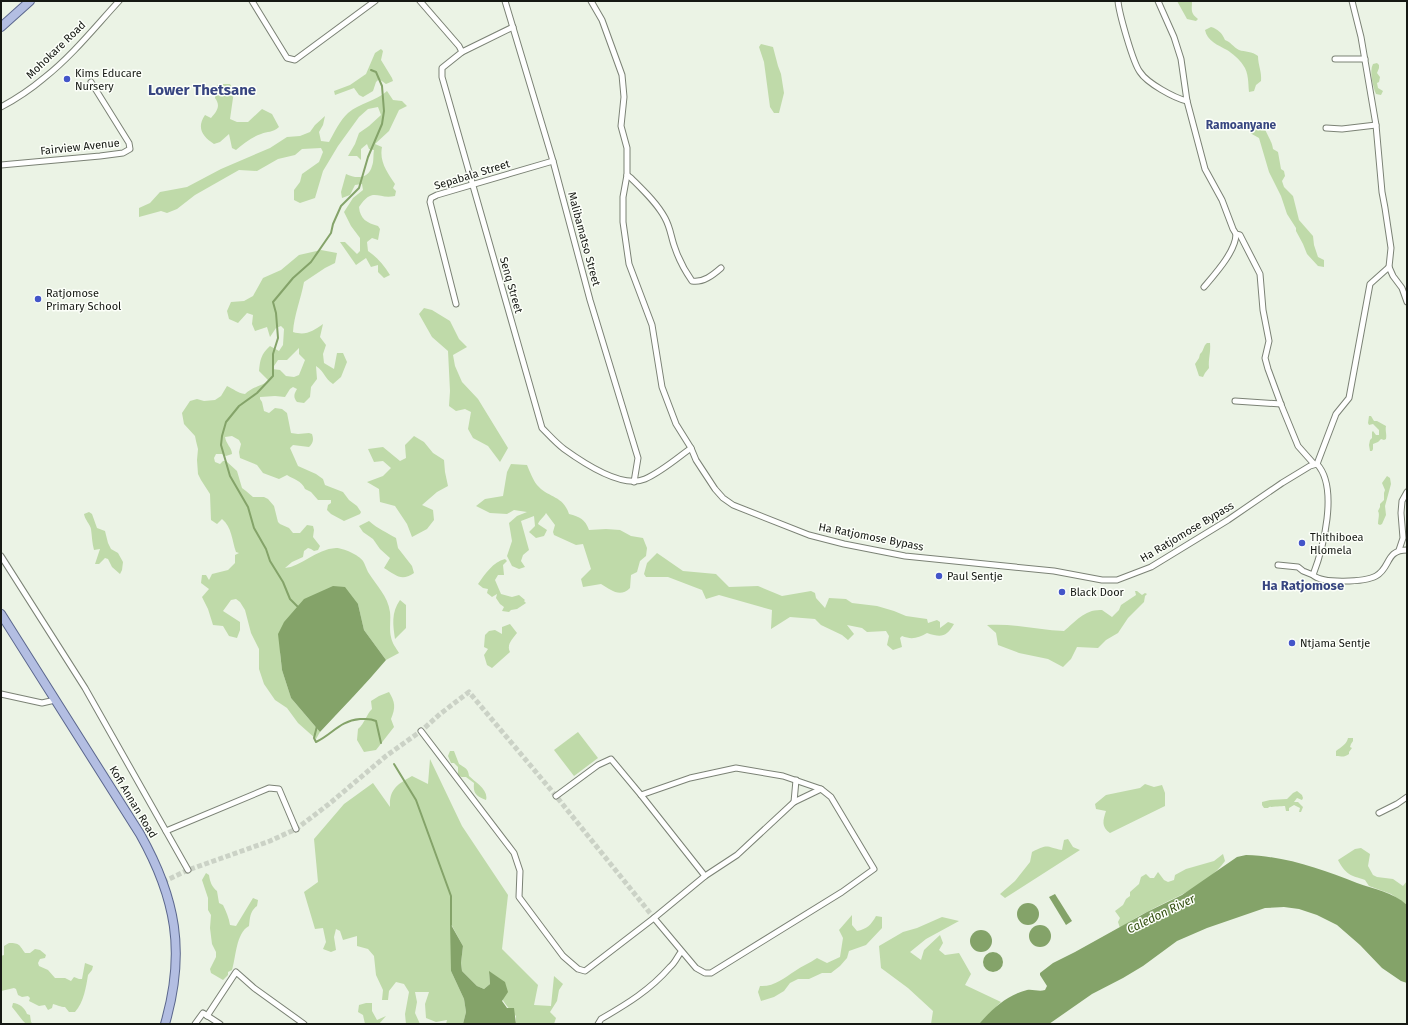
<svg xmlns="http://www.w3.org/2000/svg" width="1408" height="1025" viewBox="0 0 1408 1025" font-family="'Fira Sans',sans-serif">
  <rect width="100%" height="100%" fill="#ebf3e5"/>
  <g fill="#bfdaa9" fill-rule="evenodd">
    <path d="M1177,1H1192C1192,10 1190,13 1198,19L1196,21L1187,19Z"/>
    <path d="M1211,27C1218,29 1222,33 1225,40C1231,42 1233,47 1239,50C1245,52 1252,51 1258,56C1258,65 1262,72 1261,81L1256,85L1254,91L1249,92C1248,83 1249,73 1243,65C1240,60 1232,53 1227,50C1218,45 1207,41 1205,30Z"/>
    <path d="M761,44L773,47L778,66L781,74L784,93L779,113H774L770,107L764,62L759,47Z"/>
    <path d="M381,49L383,51L381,60L392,78L393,81L386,84L379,79L376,82L373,91L363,97L359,95L354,88L335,95L334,91L350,85L366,74L375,53Z"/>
    <path d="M1377,63L1379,65V68L1377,73L1380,77L1379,82L1377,83L1378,88L1383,91L1381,95L1376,94C1373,87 1369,71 1373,64Z"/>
    <path d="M222,84H230L234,91L230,119L237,122H248L262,109L272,114L279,127C272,133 268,131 261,134C252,137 243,144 236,150L232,148L229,134L220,142L214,144C203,137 196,128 205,115L211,118C217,111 221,106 215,98L217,85Z"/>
    <path d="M387,91L393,100L402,101L407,106L399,110L389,131L375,144L382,147C379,162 388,173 395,184L393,188L396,191L395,196C378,200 373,186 359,207C360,219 367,223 378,226L380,229L378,240L372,238L367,242L368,251C377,257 384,265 390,275L384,278L378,272V265L371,267L366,258L356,265L340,242H345L357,254L360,251V238L351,226L344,212L353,198L363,190L362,184L355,185L350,195L342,198L341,192L346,174C356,179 369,179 372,166C374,162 373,155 374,150L369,149L367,144L361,149V160L357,156H348L355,144L359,133L369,126L381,115L378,107L368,109L359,117L338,146L323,171L315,198L300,203L294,200V190L300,182L302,174L319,162L323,152L321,148L302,149L295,155L278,159L257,171L239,170L195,195L177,209L167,213L161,211L139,217V208L150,203L160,192L187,187L221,169L270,148L287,137L300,136L310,132L315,125L325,116L323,125L319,132L321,141L329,142C334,133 340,120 348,113C360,103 376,101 387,91Z"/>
    <path d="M1249,123L1264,127C1267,135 1272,141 1273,149L1278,152L1281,169L1284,171L1285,176L1282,181L1284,187L1293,196L1299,220L1313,236L1314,245L1318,257L1324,260V267L1318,266L1307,254L1303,244L1296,231V228L1287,214L1281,196L1269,172L1259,138L1250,133L1248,125Z"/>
    <path d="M321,250L337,253L335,263L325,268L304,282C301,299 294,315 293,332C306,336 313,331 323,324L320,337L326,345L323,354L324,363L334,369L337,353H343L347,362L341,377L333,384C324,378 325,372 316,366L317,379L311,387L310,397L304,403L297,402C293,397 294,394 297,389L293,387L290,389L285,397L275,396L260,397V399L262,402L264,411L269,413L275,408L282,409L287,413L291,433L298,434L309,433L312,434C314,440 313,443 309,447L293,445L290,448L298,466L316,474L323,479L325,485L343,492L349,500L357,506L361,512L360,514L344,521L331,514L327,510L328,505L331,503V500H318L311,492L305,489C302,481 293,479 287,475L279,479L263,473L257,465L240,458L239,452L241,444L239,440L232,436L225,437C226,444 232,448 232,454L226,456L222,454H216L214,458L215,462L220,464L223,461H226L237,471L242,488L246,491L253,497H264L268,499L274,506L278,522L280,524L289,528L293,533H300L307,525L313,526L314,530L313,537L320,546L318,550L314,551L311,549L308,548L304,551L303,557L292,562L285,568C301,567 316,549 336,548C343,548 359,555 363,561C365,564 366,568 368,572C376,585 388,596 390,612C391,620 389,629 391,637C392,643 396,648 399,653L386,660L364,630L358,604L280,653L282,670L291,698L320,732L316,739L298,723L287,708L275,700L264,684L259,669V649L251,633L245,610L240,602L236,599L231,600L223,611L240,622V630L237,638L229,636L223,626L213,625L208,609L202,597L209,589L201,583L202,575H206L209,580L212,574L228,570L235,563V555L239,553L236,552C232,541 232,527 222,519L217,524L211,520L210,494L201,480L198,474L197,460L198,449L196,441L195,436L184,424L182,413L190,401L197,399L204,401L215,400L221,396L227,386C234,389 237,393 245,394C252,387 261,386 269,381L259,371C260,360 261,354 270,346L279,351L283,345L284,329L281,326L276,328L270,337L267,327L255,331L252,324L253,315L247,313L238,323L229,319L227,311L231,302L244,301L253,296L263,278L281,270L299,255ZM299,348V354L305,360L299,375L294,377L286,376L280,370L272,369L278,360H287Z"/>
    <path d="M424,308L432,310L450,321L459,339L467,347L453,355L455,366L462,382L478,399L508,448L500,462L488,446L473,438L468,429L471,412L465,409L456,411L449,406L450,391L448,351L432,337L419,314Z"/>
    <path d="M1207,343H1210C1211,352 1208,359 1209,368L1205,373L1203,377L1199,376L1195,364L1199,358L1200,354C1204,351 1203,346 1207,343Z"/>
    <path d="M1369,416H1371L1374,421H1377L1386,426C1385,431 1387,434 1386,439L1384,440L1381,439L1378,442L1373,444V449L1372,451H1370L1369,445L1370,440L1372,438V432L1373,431L1376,435H1379V430L1373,424L1369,425L1368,423Z"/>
    <path d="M414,436L424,442L433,453L444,460L445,472L448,486L437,492L422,505L433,510L434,520L427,529L412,537L407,524L395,506L380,502L379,489L367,482L383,476L391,468L383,461L374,462L368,449L383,447L400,461L406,458L405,445Z"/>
    <path d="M511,464L527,465C530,472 533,480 537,485C548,498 563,495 569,514C580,517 585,519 589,530L606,529L620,530L631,536L643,538L647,548L646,556L640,561L637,572L631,575L630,588C620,598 611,590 601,584L583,587L581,579L591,569L583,544L576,545L554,535L553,532L555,525L546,513C544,517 540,519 538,524L547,530L544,536L536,538L529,532L535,526L534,516L521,521L529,550L523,555L521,561L525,567L519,569L512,566L507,556L512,541L509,523L517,516L527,512L514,510L507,514L490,513L476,506L485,499L503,496L507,472Z"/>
    <path d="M1387,476L1390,478L1391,484L1385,506L1386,515L1382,524L1380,525L1378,524C1378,519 1380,514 1378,511L1380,507V504L1384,500V493L1385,490L1382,483Z"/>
    <path d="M89,512L92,514L97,528L105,531L108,543L111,549L118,553L123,562L122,570L120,574L112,567L108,559L105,558L99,564H95L100,549L94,550C92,543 92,536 91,529C90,524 85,520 84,514Z"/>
    <path d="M369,521C378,529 386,532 396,538L398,548L412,566L414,573C401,582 396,575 384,568L390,558L380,549L373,539L363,532L359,526Z"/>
    <path d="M657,553L683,571L716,574L729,587L758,586L782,596L811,591L815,593L816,598L825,608L829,598L846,599L852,603L877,606L894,611L906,616L927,619L928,623L937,620L940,622V628L948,622L954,624C946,637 942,638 927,633C918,638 912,640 902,636L900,638L902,647L893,650L887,645L889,636L886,631L867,632L862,628L847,625L854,634L848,640L842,635L821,625L815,619L790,617L771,629L772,610L719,595L706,599L702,590L668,577H646L644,574L647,563Z"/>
    <path d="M505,559L507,561L503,565L504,575H498L495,580L501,594L512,597L519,595L525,600L524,601L526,603L517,609L511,610L509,612L502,611L504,607L500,604L496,598L497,594L492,597L487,593L488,589L483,588L478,584C485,574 493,562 505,559Z"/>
    <path d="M1135,591H1137L1142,595L1145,593L1147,594L1145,596L1144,602L1128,618L1118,633L1106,640L1098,648L1077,647L1071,659L1063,667L1048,659L1019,653L998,645L996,633L987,625C1013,623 1038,630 1064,631C1076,621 1085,609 1102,610L1112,617L1119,610L1121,605L1136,595Z"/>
    <path d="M400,600L406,605V628L395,639C393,625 391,613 400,600Z"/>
    <path d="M510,624L517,633C513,638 506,645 510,652L492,668L487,665L484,655L488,649L484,647L485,635L489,631L495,630L502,634V627Z"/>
    <path d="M389,692C395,702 396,707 391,719L394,727L376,750L364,752L357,740L358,729C365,723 366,715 372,709L371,701L379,696Z"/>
    <path d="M578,732L598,758L574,776L554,750Z"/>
    <path d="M1348,738H1353V741L1351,744L1350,747L1352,748L1349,752V754C1343,758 1342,756 1336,756V751C1341,747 1347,744 1348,738Z"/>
    <path d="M450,751H454L459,764C465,768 468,768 469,776C475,782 489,790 486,800C476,796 473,794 474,783L466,777H462L458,776V767L454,763H451L448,756Z"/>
    <path d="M430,759L462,826L508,895L502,949L538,985L534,1005L551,1006L554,976L563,984L559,990L557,1001L550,1012L556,1018L554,1024H516V1016C502,1003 497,989 489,972L490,984L484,989L477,986L462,971L461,963L463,946L451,924V971L464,999L466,1012L463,1024H446L447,1020L436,1022L426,1018L425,1004L429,992H415L417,1002L415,1013L420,1024H406L405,1014L409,992L404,984L396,982L389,991L388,1000H382L383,990L376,975L374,956L368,949L357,946V936L343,940L340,931L336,929L334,937L336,950L331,952L323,949L326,942L323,928L315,929L304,892L318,882L314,839L344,804L373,783L390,807C389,789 398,784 412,776L428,784Z"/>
    <path d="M1145,784L1154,787L1162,785L1165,793V806L1110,833C1101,827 1103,820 1106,811L1096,809L1095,804L1106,795L1140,788Z"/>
    <path d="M1297,791L1302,795L1303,798L1302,800L1297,798L1294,802H1298L1303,807L1301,812H1299L1300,808L1294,805L1289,808V811H1286L1285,806C1281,806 1272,807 1269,807L1268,808H1264L1262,805V802L1270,800L1287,799L1293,793Z"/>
    <path d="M1068,839L1073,847L1080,850L1005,898L1000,894L1015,881L1030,862L1032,852C1049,843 1046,847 1062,850L1064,840Z"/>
    <path d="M1361,848L1370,854L1368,866L1373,875L1377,877L1393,879L1403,886L1407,881V905L1391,894L1369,886L1365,880C1350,875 1346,875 1338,860L1355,849Z"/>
    <path d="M1223,854L1225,861C1206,887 1174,897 1147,912C1138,916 1129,922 1120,928L1118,922L1120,918L1115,911L1123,905L1126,899L1130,896V892L1139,884L1141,877L1146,874L1150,878H1154L1158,872L1164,880L1168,882L1174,880L1175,875L1186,869L1214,861Z"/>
    <path d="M206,873L209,875C210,882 212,887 217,891L219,903L223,905C226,911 229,918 230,925L236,926L253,898L258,900L257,906C250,911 250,918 249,926C236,933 236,957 232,970L228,972V975L223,980L211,973L210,969L216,957V952L212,944L210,928L211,915L208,910V898L202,880Z"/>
    <path d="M852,915V925L857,931C867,929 871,925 876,916L882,917V928L866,945L849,951L847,958L840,966L831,973H822L809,979H798L790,983L784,991L774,997L761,1001L758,992L760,986C774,987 784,978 795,971C802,966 810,963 817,958L827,963L840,957L843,938L839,930Z"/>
    <path d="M942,917L959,921L926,939L910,952L921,960L924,950L940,935L943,943L939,950L945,955L959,953L971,974L965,985L1001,1002L979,1024H931L933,1011L908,988L881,968L879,946L903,932L917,928Z"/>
    <path d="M9,943C20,943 19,945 25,953H30L35,949L40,950L46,955L45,958L40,959L38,963L39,966L48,970L55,978H65L71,981L74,977L79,979H82L85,963L93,966L92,970L88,975C86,987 84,1002 75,1012H69L65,1007C60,1007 58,1005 53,1004L52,1008L48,1010L45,1005L39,1006L29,1001L30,998L28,996L22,997L18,995L16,989L14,988L1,991V956L4,955V946Z"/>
    <path d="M13,1003C19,1003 25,1008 27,1014L30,1015L31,1022L33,1024H26C21,1019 17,1013 12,1007Z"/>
    <path d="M366,1003H372V1011L377,1020L386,1016L379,1024H365L363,1015L358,1012L359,1005Z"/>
  </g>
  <g fill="#84a369">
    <path d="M333,586L345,587L358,604L364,630L386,660C365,685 342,708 320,732L291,698L282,670L278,634L284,622L304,599Z"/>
    <path d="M1246,855C1285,856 1321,869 1357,883C1374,889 1393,892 1407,905V983L1401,981L1382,968L1360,945L1337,925L1317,915L1299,909L1284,907L1265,908L1207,928L1177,941L1143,966L1123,978L1092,994L1049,1024H979C992,1009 1007,995 1027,990C1033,989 1039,992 1045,990L1047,986L1040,975V973L1053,963L1075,952L1147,912L1182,895L1237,857Z"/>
    <path d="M1055,894L1072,921L1066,925L1049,897Z"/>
    <circle cx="1028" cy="914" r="11"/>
    <path d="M450,923L463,946L461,963L462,971L477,986L484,989L490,984L489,971L505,982L508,992L502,1001L507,1008H514L516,1024H463L466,1012L464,999L451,971Z"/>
    <circle cx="1040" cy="936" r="11"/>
    <circle cx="981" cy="941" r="11"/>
    <circle cx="993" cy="962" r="10"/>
  </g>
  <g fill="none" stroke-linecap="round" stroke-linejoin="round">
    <g stroke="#84a369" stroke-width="2">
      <path d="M298,607L290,599L283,582L270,561L266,549L254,528L248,507L230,476L221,445L222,436L226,422L239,406L257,393L273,376V354L278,338L276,313L273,302L293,278L311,262L331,233L333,224L341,206L359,188L368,157L382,124L384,111L382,86L376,72L371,70"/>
      <path d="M317,726L314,738L316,742C333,734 339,721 360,719C367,719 370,718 376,721L381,743"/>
      <path d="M394,764L416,800L451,896V925"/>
    </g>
    <path stroke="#cbd2c6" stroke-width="5" stroke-dasharray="5 2.5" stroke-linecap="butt" d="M163,882L188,870L270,841L296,829L329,804L386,756L421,731L440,714L469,692L556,796L654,918"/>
    <g stroke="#7b8275" stroke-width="7">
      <g id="minor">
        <path d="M252,1L287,58L295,60L375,1"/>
        <path d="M420,1L459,46L462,52L442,68V77L542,428C549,435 556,443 564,449C582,462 622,489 645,479C661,472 676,459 691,448"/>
        <path d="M505,1L553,161L590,300L638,458L634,482"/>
        <path d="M591,1L602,20L622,75L624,97L621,126L627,148V175L623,197V222L629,264L652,325L662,387L676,424L691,448L696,460L715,489L723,498L733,505L809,535L844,544L905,556L1054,571L1102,580H1117L1151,567L1228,520L1282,483L1310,466L1317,464C1339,488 1323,549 1313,575C1322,584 1365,582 1376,576C1391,568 1385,550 1407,550"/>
        <path d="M1118,1C1119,13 1133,63 1140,72C1147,83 1174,98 1187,101"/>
        <path d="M1158,1L1174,37L1181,59L1187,101L1205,169L1222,200L1233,229L1236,234L1240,235L1260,274L1263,310L1269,341L1265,358L1268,369L1282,407L1298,446L1314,464"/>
        <path d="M462,52L513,27"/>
        <path d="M1335,59H1365"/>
        <path d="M1,107C16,99 31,89 44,78C72,56 95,27 119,1"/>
        <path d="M1326,128L1342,129L1376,125"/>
        <path d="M1,165L100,156L123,153L130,149L129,143L91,82"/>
        <path d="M627,175L631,178C643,190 657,203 665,218C671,229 671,238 675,248C679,260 685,271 692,281C703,283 713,275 721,268"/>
        <path d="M1389,267L1393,276L1402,288L1407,302"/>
        <path d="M1204,287C1215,274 1236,251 1236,234"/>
        <path d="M456,304L430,202L431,198L437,195L553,161"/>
        <path d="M1235,401L1281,404"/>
        <path d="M1317,464L1336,414L1349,398L1370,284L1389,267L1391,248L1385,208L1382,192L1376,125L1361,37L1352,1"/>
        <path d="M1399,550L1403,538L1401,513L1402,501L1407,492"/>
        <path d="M1,556L85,688L188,870"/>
        <path d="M1278,565L1298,567L1303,571L1313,575"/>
        <path d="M1,694L42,703L55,700"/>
        <path d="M421,731L514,853L520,871L519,897L563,956L578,969L585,971L654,918"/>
        <path d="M821,789L831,797L874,869L842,892L711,973H705L696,968L654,918L705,876L737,855L794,802Z"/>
        <path d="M641,795L690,778L736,768L783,776L821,789"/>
        <path d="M556,796L598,765L611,759L641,795L705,876"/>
        <path d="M794,802L796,780"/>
        <path d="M1379,813L1397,804L1407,797"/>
        <path d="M166,831L269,788L279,789L296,829"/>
        <path d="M207,1016L236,972L254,988L304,1024"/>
        <path d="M195,1024L203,1013L220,1024"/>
        <path d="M598,1024L601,1019C627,1004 650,990 670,967C675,963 677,957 681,952"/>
      </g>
    </g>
    <g stroke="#5b678d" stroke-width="10">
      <g id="primary">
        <path d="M1,27L30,1"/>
        <path d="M1,614L140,834C176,898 186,952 165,1024"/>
      </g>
    </g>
    <use href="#minor" stroke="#fff" stroke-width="5"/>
    <use href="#primary" stroke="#b3bee2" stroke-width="8"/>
  </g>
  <g fill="#4355c9" stroke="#fcfff9" stroke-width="1.5">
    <circle cx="67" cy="79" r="4"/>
    <circle cx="38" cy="299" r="4"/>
    <circle cx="1302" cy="543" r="4"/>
    <circle cx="939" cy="576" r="4"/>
    <circle cx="1062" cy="592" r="4"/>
    <circle cx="1292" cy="643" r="4"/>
  </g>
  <g text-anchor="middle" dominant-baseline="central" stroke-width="3" stroke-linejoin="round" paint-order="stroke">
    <g font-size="11" fill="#151813" stroke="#fcfff9">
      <text transform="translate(56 50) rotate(-44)">Mohokare Road</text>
      <text transform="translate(80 147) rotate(-6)">Fairview Avenue</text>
      <text transform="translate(472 175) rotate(-17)">Sepabala Street</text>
      <text transform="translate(584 239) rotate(75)">Malibamatso Street</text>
      <text transform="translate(511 285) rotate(74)">Senq Street</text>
      <text transform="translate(1187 532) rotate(-31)">Ha Ratjomose Bypass</text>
      <text transform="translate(871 537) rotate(11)">Ha Ratjomose Bypass</text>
      <text transform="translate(133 802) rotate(59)">Kofi Annan Road</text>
    </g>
    <g font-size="11" fill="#151813" stroke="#fcfff9" text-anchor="start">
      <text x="75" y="73">Kims Educare<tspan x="75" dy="13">Nursery</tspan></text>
      <text x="46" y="293">Ratjomose<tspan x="46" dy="13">Primary School</tspan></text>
      <text x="1310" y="537">Thithiboea<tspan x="1310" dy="13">Hlomela</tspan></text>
      <text x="947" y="576">Paul Sentje</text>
      <text x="1070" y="592">Black Door</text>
      <text x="1300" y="643">Ntjama Sentje</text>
    </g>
    <g font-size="12" font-weight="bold" fill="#374580" stroke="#fcfff9">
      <text x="1241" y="125">Ramoanyane</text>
    </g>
    <g font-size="12" font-style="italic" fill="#345012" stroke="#fcfff9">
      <text transform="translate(1161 914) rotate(-26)">Caledon River</text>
    </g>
    <g font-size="13" font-weight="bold" fill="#374580" stroke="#fcfff9">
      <text x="1303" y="585">Ha Ratjomose</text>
    </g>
    <g font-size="15" font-weight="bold" fill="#374580" stroke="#fcfff9">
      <text x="202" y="90">Lower Thetsane</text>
    </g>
  </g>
  <rect width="1408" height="1025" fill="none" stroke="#151813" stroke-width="4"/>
</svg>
